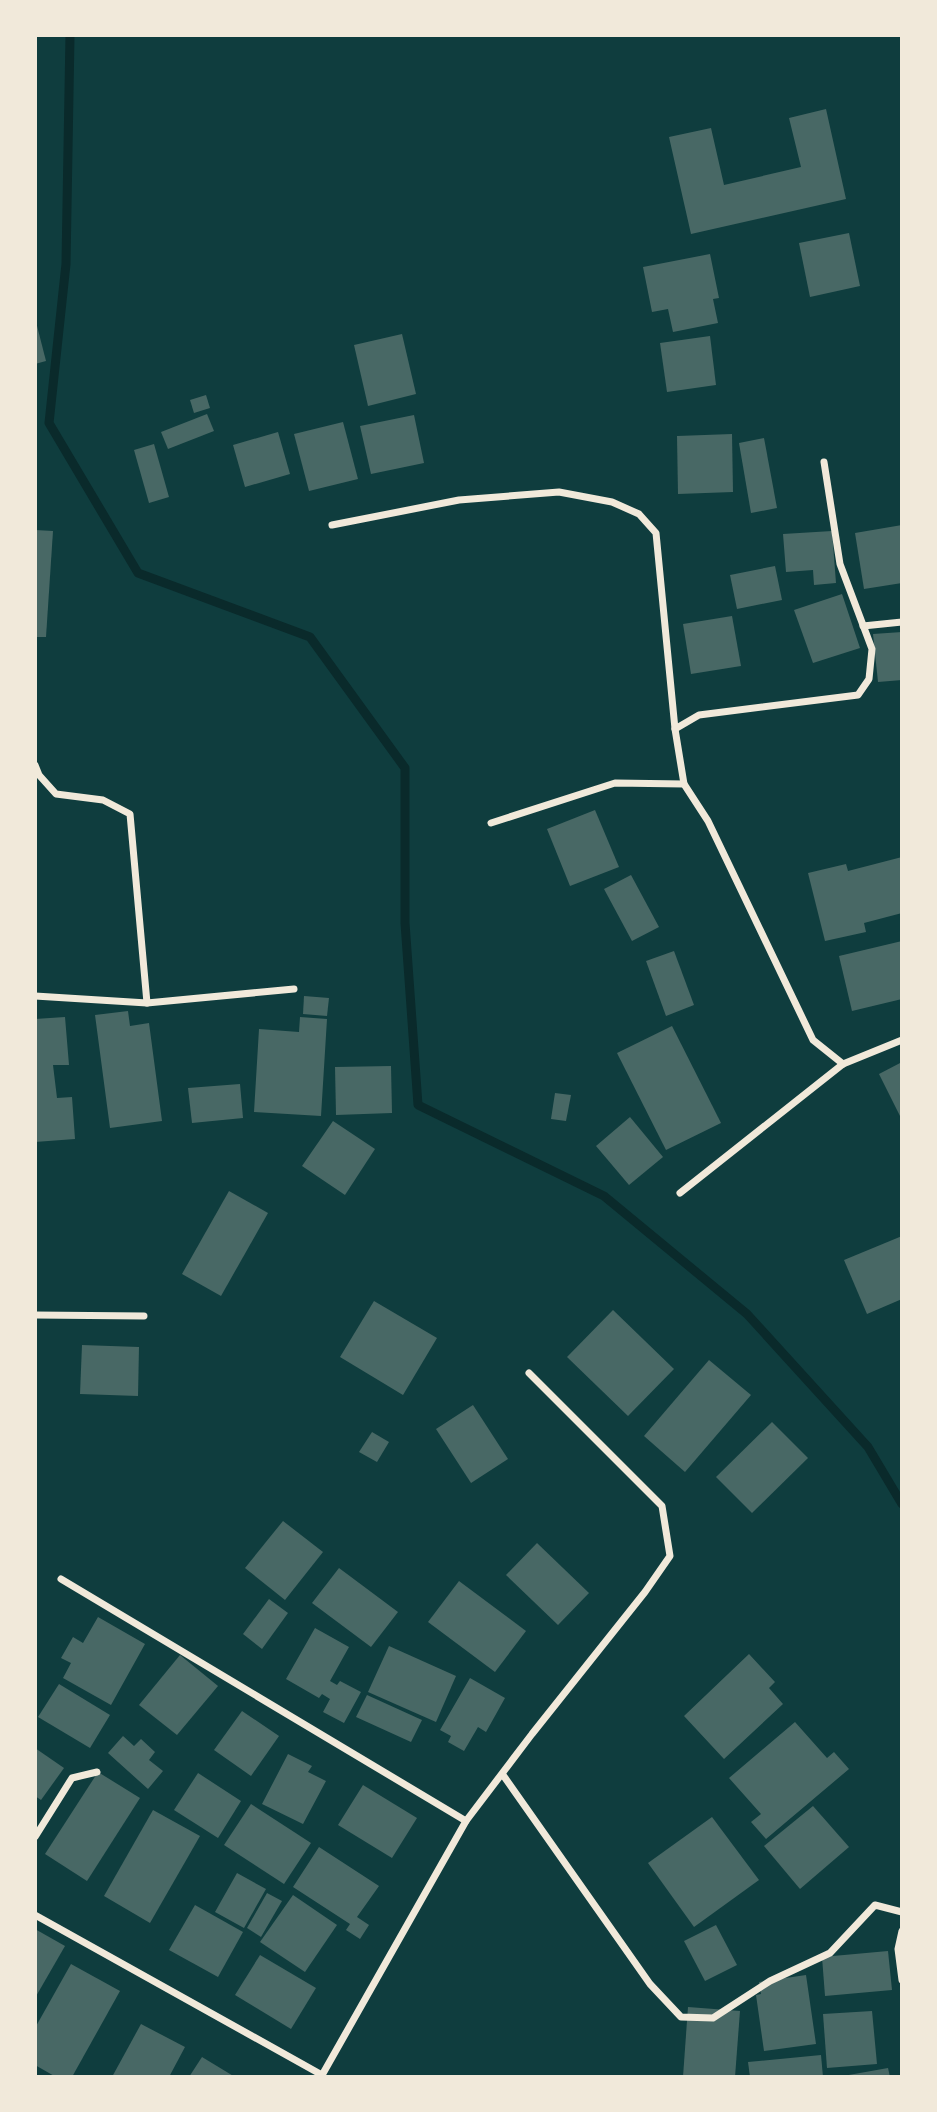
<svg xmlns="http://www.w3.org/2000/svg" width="937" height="2112" viewBox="0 0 937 2112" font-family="Overpass,sans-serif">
  <rect width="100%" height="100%" fill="#0f3d3e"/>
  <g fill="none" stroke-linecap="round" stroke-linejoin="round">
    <path stroke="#0a2a2b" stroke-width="9" d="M70,35L66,264L49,423L138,573L310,637L405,768V923L418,1105L604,1196L747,1314L868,1447L902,1504"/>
  </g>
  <g fill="#486865">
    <path d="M826,109L846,199L691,234L669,137L711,128L724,185L801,167L789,118Z"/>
    <path d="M849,233L860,286L810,297L799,243Z"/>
    <path d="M710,254L719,298L713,299L718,323L673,332L668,309L652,312L643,267Z"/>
    <path d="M35,318L46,361L35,364Z"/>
    <path d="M402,334L416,394L368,406L354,345Z"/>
    <path d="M710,336L716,385L667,392L660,343Z"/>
    <path d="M206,395L210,408L194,413L190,400Z"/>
    <path d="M207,414L214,431L168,449L161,432Z"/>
    <path d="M414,415L424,463L371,474L360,426Z"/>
    <path d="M343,422L358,479L309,491L294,434Z"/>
    <path d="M278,432L290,474L245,487L233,445Z"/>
    <path d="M732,434L733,492L678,494L677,436Z"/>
    <path d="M764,438L777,508L751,513L739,443Z"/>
    <path d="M154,444L169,497L149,503L134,450Z"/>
    <path d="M902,525V583L864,589L855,533Z"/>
    <path d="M35,530L53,531L46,637H35Z"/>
    <path d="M832,531L836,583L814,585L813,570L786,572L783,534Z"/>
    <path d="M775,566L782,600L737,609L730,575Z"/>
    <path d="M842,594L860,648L813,663L794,610Z"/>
    <path d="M732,616L741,666L691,674L683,624Z"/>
    <path d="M902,632V680L878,682L873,634Z"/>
    <path d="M595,810L619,867L570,886L547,829Z"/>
    <path d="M902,857V913L864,923L866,932L825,941L808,873L846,864L848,871Z"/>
    <path d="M631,875L659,927L632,941L604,889Z"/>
    <path d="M902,941V999L852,1011L839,956Z"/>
    <path d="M674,951L694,1005L666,1016L646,961Z"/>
    <path d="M304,996L329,998L327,1016L303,1014Z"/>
    <path d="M128,1011L130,1026L149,1023L162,1121L110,1128L95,1015Z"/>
    <path d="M65,1017L69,1065H53L57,1098L72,1097L75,1139L35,1142V1019Z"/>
    <path d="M300,1017L327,1019L321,1116L254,1112L259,1029L299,1032Z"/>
    <path d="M672,1026L721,1123L666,1150L617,1053Z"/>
    <path d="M902,1062V1120L879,1074Z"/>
    <path d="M391,1066L392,1113L336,1115L335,1067Z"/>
    <path d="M240,1084L243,1118L192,1123L188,1088Z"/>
    <path d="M555,1093L571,1095L566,1121L551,1119Z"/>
    <path d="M630,1117L663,1157L629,1185L596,1146Z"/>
    <path d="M333,1121L375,1149L345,1195L302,1166Z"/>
    <path d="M229,1191L268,1213L221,1296L182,1274Z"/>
    <path d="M902,1236V1299L867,1314L844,1260Z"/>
    <path d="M374,1301L437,1338L403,1395L340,1357Z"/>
    <path d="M613,1310L674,1369L628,1416L567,1357Z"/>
    <path d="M82,1345L139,1347L138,1396L80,1394Z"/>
    <path d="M709,1360L751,1395L685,1472L644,1436Z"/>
    <path d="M473,1405L508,1459L471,1483L436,1429Z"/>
    <path d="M772,1422L808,1458L752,1513L716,1477Z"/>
    <path d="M372,1432L389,1442L377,1462L359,1452Z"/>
    <path d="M283,1521L323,1552L285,1600L245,1568Z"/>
    <path d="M537,1543L589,1593L558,1625L506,1575Z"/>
    <path d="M339,1568L398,1612L371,1647L312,1603Z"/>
    <path d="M459,1581L526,1631L495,1672L428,1622Z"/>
    <path d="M269,1599L288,1613L262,1649L243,1634Z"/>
    <path d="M98,1617L145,1644L111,1705L63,1678L71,1663L61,1658L73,1637L83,1643Z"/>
    <path d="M315,1628L349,1647L330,1681L337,1685L340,1681L361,1692L344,1723L323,1712L330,1699L322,1694L319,1698L286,1679Z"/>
    <path d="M389,1646L456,1676L436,1722L368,1692Z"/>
    <path d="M749,1654L775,1682L769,1688L783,1704L724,1759L684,1716Z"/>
    <path d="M180,1655L218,1686L177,1735L139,1705Z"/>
    <path d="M470,1678L505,1698L486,1732L478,1727L464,1751L448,1742L451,1736L440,1730Z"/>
    <path d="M59,1684L110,1715L90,1748L38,1717Z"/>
    <path d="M367,1695L422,1720L411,1742L356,1717Z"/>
    <path d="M242,1711L279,1736L251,1776L214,1750Z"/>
    <path d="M795,1722L827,1758L834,1752L849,1769L766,1839L751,1822L761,1814L729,1778Z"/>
    <path d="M123,1736L134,1746L141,1739L155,1752L149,1760L163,1771L148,1789L108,1753Z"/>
    <path d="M35,1748L64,1768L41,1800L35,1796Z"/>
    <path d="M288,1754L312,1766L308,1772L326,1781L303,1824L262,1804Z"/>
    <path d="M98,1772L140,1798L87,1881L45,1854Z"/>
    <path d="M198,1773L241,1801L218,1838L174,1810Z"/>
    <path d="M363,1785L417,1818L392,1858L338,1825Z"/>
    <path d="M251,1804L311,1843L284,1884L224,1845Z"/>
    <path d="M813,1806L849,1847L800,1889L764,1846Z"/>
    <path d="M153,1810L200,1836L150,1923L104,1896Z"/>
    <path d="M712,1817L759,1880L694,1927L648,1863Z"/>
    <path d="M319,1847L379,1886L357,1917L369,1925L360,1939L346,1930L350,1924L293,1887Z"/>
    <path d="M237,1873L266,1889L244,1928L215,1912Z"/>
    <path d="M267,1893L282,1901L261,1937L247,1928Z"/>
    <path d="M293,1895L337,1925L305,1972L260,1942Z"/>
    <path d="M195,1905L243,1932L218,1977L169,1950Z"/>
    <path d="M716,1925L737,1965L705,1981L684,1941Z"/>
    <path d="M35,1929L65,1946L35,1998Z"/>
    <path d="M888,1951L892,1990L825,1996L822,1957Z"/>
    <path d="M260,1955L316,1988L291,2029L235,1995Z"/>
    <path d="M71,1964L120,1991L72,2077H56L35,2065V2028Z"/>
    <path d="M806,1975L816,2044L764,2051L756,1995L761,1994L759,1982Z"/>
    <path d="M688,2007L740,2011L735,2077H683Z"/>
    <path d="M872,2011L877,2064L827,2068L823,2014Z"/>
    <path d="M141,2024L185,2047L169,2077H112Z"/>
    <path d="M821,2055L823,2077H750L748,2062Z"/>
    <path d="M202,2057L235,2077H189Z"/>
    <path d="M888,2068L890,2077H843V2076Z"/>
  </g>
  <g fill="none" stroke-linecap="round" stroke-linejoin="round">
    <g stroke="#f1e9da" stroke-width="7">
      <path d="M332,525L459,500L559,492L612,502L639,514L656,533L675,729L684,784L708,821L813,1040L843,1064"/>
      <path d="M863,626L902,622"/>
      <path d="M675,729L699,715L858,695L869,679L872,649L840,564L824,462"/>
      <path d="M35,765L39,775L56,794L103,800L130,814L147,1003"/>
      <path d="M491,823L615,783L684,784"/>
      <path d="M35,996L147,1003L294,989"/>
      <path d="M680,1193L843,1064L902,1040"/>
      <path d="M35,1315L144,1316"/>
      <path d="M61,1579L466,1821"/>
      <path d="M503,1775L650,1984L681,2017L713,2018L770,1981L830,1953L875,1905L902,1912"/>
      <path d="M35,1837L72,1778L97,1772"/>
      <path d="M35,1915L322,2075"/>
      <path d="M902,1931L898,1949L902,1980"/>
      <path d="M321,2077L466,1821L532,1734L645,1592L670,1556L662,1506L529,1373"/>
    </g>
  </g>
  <rect width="937" height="2112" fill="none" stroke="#f1e9da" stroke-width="74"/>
</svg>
